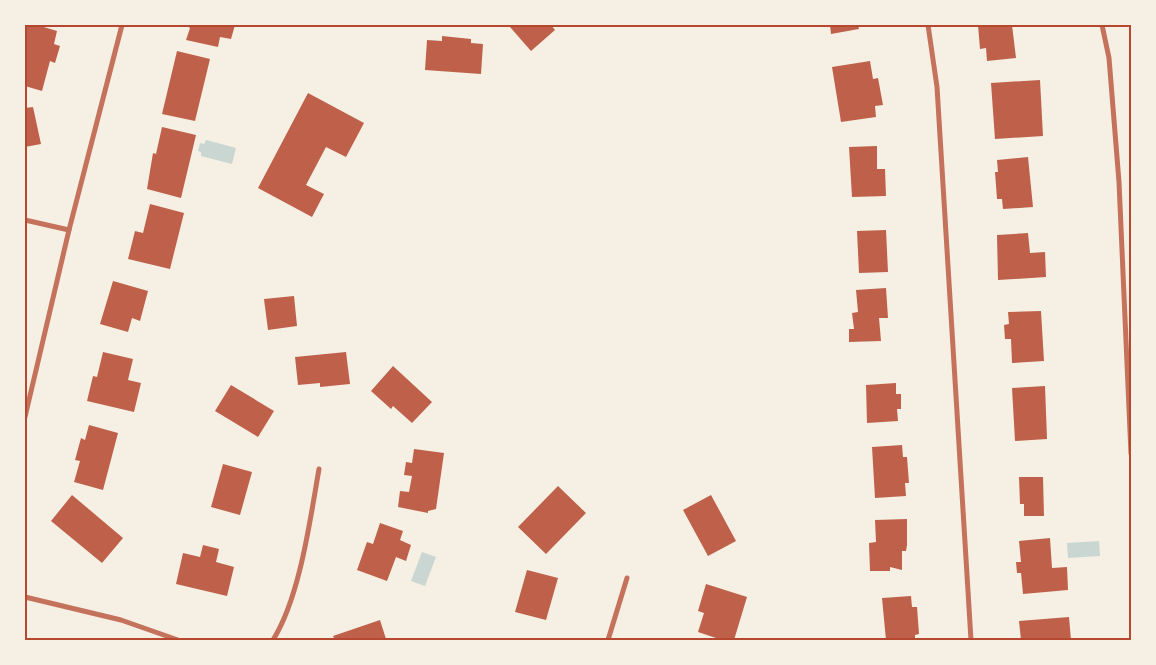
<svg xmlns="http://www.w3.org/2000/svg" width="1156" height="665" viewBox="0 0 1156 665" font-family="'PT Sans',sans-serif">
  <rect width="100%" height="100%" fill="#f6efe4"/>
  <g fill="#c9d6d2">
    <path d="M206,140L236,148L232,164L201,156V152L198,151L200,143L204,144Z"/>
    <path d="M1099,541L1100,556L1068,558L1067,543Z"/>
    <path d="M422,552L436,557L425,586L411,581Z"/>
  </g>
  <g fill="#bf614a">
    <path d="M27,25H37L57,31L54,44L60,46L55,63L50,61L42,91L25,86Z"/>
    <path d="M186,25H235L231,39L220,37L218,47L186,40L190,28Z"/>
    <path d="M513,25H551L555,30L531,51L510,27Z"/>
    <path d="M830,25H858L859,29L831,34Z"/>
    <path d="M978,25H1012L1016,58L987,61L986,48L980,49Z"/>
    <path d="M442,36L471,39V43L483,44L481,74L425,70L427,40L442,41Z"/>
    <path d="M177,51L210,59L195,121L162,114Z"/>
    <path d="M870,61L873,79L878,78L883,105L875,106L876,117L841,122L832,67Z"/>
    <path d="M1040,80L1043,136L995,139L991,83Z"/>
    <path d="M308,93L364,123L346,157L326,147L306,185L324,194L312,217L258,188Z"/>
    <path d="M33,107L41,144L25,147V108Z"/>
    <path d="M162,127L196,135L181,198L147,189L153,153L156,154Z"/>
    <path d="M877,146V169H885L886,196L852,197L849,147Z"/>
    <path d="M1028,157L1033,207L1003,209L1002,199H997L995,172H998L997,160Z"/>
    <path d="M150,204L184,213L170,269L128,259L135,231L143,233Z"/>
    <path d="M886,230L888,272L859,273L857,231Z"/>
    <path d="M1028,233L1030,253L1045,252L1046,277L998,280L997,235Z"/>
    <path d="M113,281L148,291L140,321L132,318L128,332L100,324Z"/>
    <path d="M886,288L888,318H879L881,341L849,342V329H854L852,313L858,312L856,290Z"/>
    <path d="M294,296L297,326L268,330L264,299Z"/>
    <path d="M1041,311L1044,361L1012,363L1011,339H1005L1004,325L1009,324L1008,312Z"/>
    <path d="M103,352L133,359L128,380L141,383L134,412L87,401L93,376L97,377Z"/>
    <path d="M346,352L350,384L320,387V383L298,385L295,357Z"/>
    <path d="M393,366L432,402L412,423L393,406L391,409L371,391Z"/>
    <path d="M896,383V394H901V409H897L898,421L867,423L866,385Z"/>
    <path d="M231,385L274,411L258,437L215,411Z"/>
    <path d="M1045,386L1047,439L1015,441L1012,388Z"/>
    <path d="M89,425L118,433L103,490L74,482L80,461L75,460L81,438L85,440Z"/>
    <path d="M902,445L903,457H907L909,483H905L906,496L875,498L872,447Z"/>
    <path d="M414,449L444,453L436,509L428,511V513L398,507L400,491L409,492L412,476L404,475L406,462L412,463Z"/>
    <path d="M223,464L252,472L240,515L211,507Z"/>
    <path d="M1019,477H1043L1044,516H1024V504H1020Z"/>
    <path d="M558,486L586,513L546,554L518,527Z"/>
    <path d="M72,495L123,538L102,563L51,521Z"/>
    <path d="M711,495L736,541L708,556L683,510Z"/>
    <path d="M907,519V545L906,551H902V570L890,567V571H870L869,543L876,542L875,520Z"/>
    <path d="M380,523L403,531L400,540L411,545L406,561L396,557L387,581L357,570L367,542L373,544Z"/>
    <path d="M1050,538L1052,568L1067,567L1068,590L1023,594L1021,573H1017L1016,562H1021L1019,541Z"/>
    <path d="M203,545L219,549L216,562L234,567L227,596L176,584L183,553L200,557Z"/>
    <path d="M527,570L558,578L546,620L515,612Z"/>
    <path d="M706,584L747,597L734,640H722L698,632L704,613L698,611Z"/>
    <path d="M911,596L912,607H917L919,634L915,635V640H886L882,598Z"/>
    <path d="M1069,617L1071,640H1021L1019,621Z"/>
    <path d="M380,620L386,639L335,640L333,636Z"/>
  </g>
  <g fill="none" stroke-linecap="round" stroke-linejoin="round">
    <g stroke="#c5725c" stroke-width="5">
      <path d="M928,25L937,87L971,640"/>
      <path d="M1102,25L1109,58L1119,182L1131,454"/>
      <path d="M25,220L69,230"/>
      <path d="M25,417L69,230L122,25"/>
      <path d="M25,597L121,620L178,640"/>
      <path d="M273,640C300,597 310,520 319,469"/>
      <path d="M608,640L627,578"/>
    </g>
  </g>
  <rect width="1156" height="665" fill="none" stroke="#f6efe4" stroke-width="52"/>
  <rect x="26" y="26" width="1104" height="613" fill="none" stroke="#b5482f" stroke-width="2"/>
</svg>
